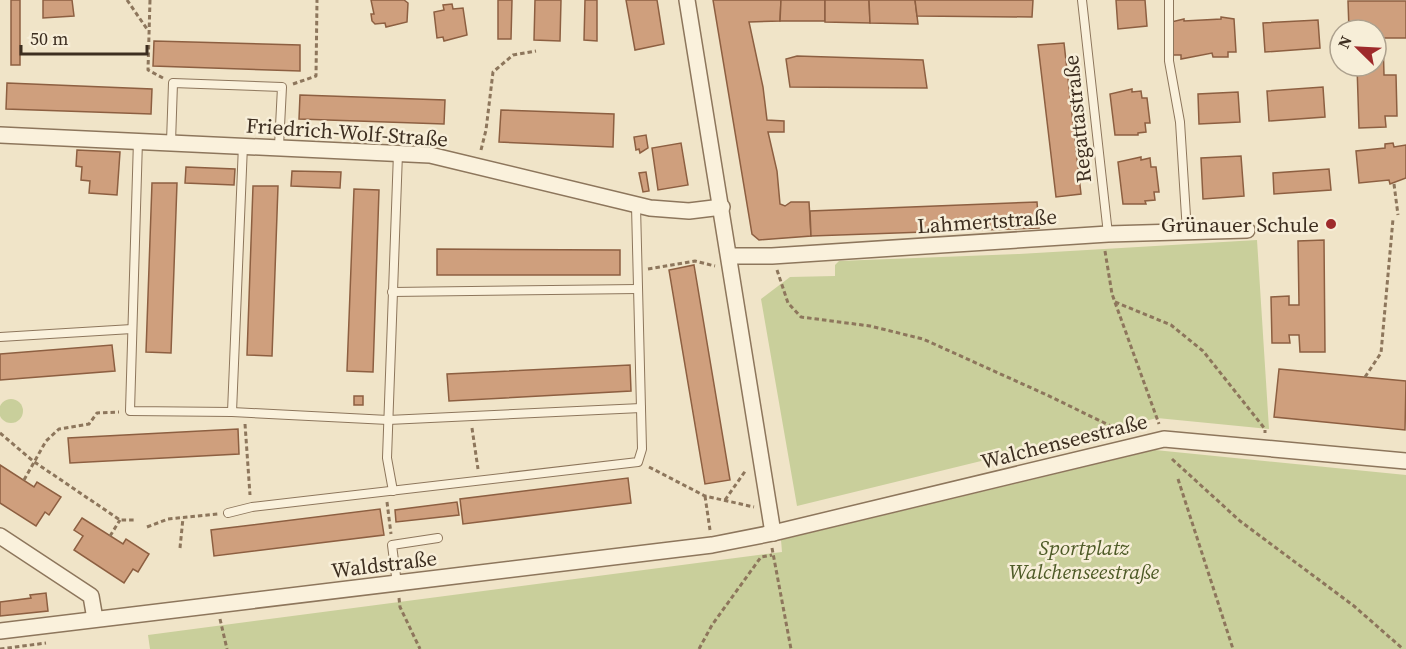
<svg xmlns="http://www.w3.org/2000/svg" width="1406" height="649" viewBox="0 0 1406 649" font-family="'Source Serif 4',serif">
  <rect width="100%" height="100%" fill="#f0e4c8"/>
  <g fill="#c9cf9b">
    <path d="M1257,240L1269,429L1157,418L797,506L761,299L790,277L835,276V265L839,261L1019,254Z"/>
    <circle cx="11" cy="411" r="12"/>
    <path d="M1155,450L1406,475V649H150L148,635L782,552L781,540Z"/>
  </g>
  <g fill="#cf9f7d" stroke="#8d5f41" stroke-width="1.5">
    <rect x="11" y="0" width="9" height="65"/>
    <path d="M43,0H72L74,16L43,18Z"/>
    <path d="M371,0H404L408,3L407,22L386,27L385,23L375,24L372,21L371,14H374Z"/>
    <path d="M498,0H512L511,39H498Z"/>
    <path d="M535,0H561L560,41L534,40Z"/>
    <path d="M585,0H597V41L584,40Z"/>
    <path d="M626,0H657L664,44L635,50Z"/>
    <path d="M713,0H781L780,21L749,22L763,87L767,120L784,121V132H768L777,171L780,204L785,206L791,202H809L811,236L759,240L752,234Z"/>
    <path d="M781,0H825V21H780Z"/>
    <path d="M825,0H869L870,23L825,22Z"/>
    <path d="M869,0H915L918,24L870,23Z"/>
    <path d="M915,0H1033L1032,17L917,16Z"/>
    <path d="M1116,0H1145L1147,26L1118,29Z"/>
    <path d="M1348,1H1406V38H1383L1384,75H1396L1397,116H1385L1386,127L1359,128L1357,66H1376V30H1349Z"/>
    <path d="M452,4L453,9L463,8L467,35L444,41L443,37L437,38L434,12L444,10L443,5Z"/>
    <path d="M1221,17L1234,19L1236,52H1228V57H1213L1212,53L1181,59V55H1172L1171,22L1184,19V21L1221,19Z"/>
    <path d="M1318,20L1320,48L1265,52L1263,23Z"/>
    <path d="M154,41L300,45V71L153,66Z"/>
    <path d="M1064,43L1081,194L1056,197L1038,45Z"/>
    <path d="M797,56L923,60L927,88L790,87L786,59Z"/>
    <path d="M7,83L152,89L151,114L6,109Z"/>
    <path d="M1323,87L1325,117L1269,121L1267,91Z"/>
    <path d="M1132,89V92L1141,91L1142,98H1147L1150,123H1145L1146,132L1138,133V135H1115L1110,94Z"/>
    <path d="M1238,92L1240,122L1199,124L1198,94Z"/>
    <path d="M300,95L445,100L444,124L299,119Z"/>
    <path d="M501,110L614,114L613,147L499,142Z"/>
    <path d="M646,135L648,148L640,153L639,149L636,150L634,137Z"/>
    <path d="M681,143L688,185L658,190L652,148Z"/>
    <path d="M1393,143L1394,147L1406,145V178L1390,184L1389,180L1359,183L1356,151L1385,148V144Z"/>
    <path d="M77,150L120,152L117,195L89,193L90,181L81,180L82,167L76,166Z"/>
    <path d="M1241,156L1244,196L1203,199L1201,158Z"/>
    <path d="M1141,157V160L1150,158L1151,167H1156L1159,192H1154L1155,200L1145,201L1146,204H1123L1118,162Z"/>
    <path d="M186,167L235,169L234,185L185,183Z"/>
    <path d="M1329,169L1331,190L1274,194L1273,173Z"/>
    <path d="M292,171L341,172L340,188L291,186Z"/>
    <path d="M646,172L649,191L643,192L639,173Z"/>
    <path d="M152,183H177L171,353L146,352Z"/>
    <path d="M253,186H278L272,356L247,355Z"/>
    <path d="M354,189L379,190L373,372L347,371Z"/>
    <path d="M1037,202L1039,228L811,236L810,211Z"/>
    <path d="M1324,240L1325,352H1300L1299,335H1289L1290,343H1272L1271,297L1289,296V305H1299L1298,241Z"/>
    <path d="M437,249L620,250V275H437Z"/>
    <path d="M694,265L730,480L705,484L669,270Z"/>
    <path d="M112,345L115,371L0,380V354Z"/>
    <path d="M630,365L631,391L449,401L447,374Z"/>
    <path d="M1279,369L1406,381L1405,430L1274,417Z"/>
    <rect x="354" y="396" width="9" height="9"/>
    <path d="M238,429L239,454L70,463L68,438Z"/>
    <path d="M0,465L34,487L37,482L61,497L49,515L45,512L36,526L0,503Z"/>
    <path d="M628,478L631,503L463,524L460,499Z"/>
    <path d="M457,502L459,515L396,522L395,510Z"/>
    <path d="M380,509L384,535L214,556L211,530Z"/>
    <path d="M82,518L123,544L126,539L149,554L138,572L133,569L124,583L74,550L83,536L74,530Z"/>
    <path d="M46,593L48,611L0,616V602L31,598L30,595Z"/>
  </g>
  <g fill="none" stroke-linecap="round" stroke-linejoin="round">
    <g stroke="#8d765c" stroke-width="10">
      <g id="service">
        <path d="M1082,0L1108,234"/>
        <path d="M1169,0V61L1180,122L1187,232"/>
        <path d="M138,140L130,411L232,412L388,420L641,408"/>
        <path d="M171,142L173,83L282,87L279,146"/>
        <path d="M392,292L638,289"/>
        <path d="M0,337L132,329"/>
        <path d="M232,412L243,145"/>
        <path d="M393,491L387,458L398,153"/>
        <path d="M228,513L252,507L638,462L642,449L636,206"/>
        <path d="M397,584L392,545L438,538"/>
      </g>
    </g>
    <g stroke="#8d765c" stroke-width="18">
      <g id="minor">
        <path d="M687,0L773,533"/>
        <path d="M0,135L430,155L650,208L689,211L722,207"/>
        <path d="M729,256H772L1108,234L1247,230"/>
        <path d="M0,536L91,596L95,619"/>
        <path d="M0,631L712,545L773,533L1164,439L1406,461"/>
      </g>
    </g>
    <g stroke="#8d765c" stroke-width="3" stroke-dasharray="4.5 3" stroke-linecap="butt">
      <path d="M127,0L147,29"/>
      <path d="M150,0L148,70L163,78"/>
      <path d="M293,84L316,76L317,0"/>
      <path d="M481,150L486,130L493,72L513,55L536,51"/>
      <path d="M1394,184L1398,215"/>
      <path d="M1105,251L1112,294L1159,424"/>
      <path d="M648,269L695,261L715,266"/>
      <path d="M777,270L788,303L801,317L870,326L923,339L1047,395L1123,432"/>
      <path d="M1115,302L1171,325L1203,351L1265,429V433"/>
      <path d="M1365,377L1381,353L1393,219"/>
      <path d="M245,424L250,495"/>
      <path d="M472,428L478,469"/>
      <path d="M0,433L33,461L120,520H134"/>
      <path d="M1172,459L1240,521L1354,606L1403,649"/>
      <path d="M649,467L705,496L754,507"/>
      <path d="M1178,479L1233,649"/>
      <path d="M24,480L46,441L59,429L89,424L97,413L119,412"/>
      <path d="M705,496L710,530"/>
      <path d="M725,500L746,470"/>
      <path d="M387,502L391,534"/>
      <path d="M147,527L168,519L218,514"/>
      <path d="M110,536L120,520"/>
      <path d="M180,548L183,518"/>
      <path d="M772,548L791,649"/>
      <path d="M399,598L400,607L420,649"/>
      <path d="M220,619L227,649"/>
      <path d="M0,649L46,643"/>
      <path d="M699,649L712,625L761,557L772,555"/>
    </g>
    <use href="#service" stroke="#faf1dc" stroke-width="8"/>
    <use href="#minor" stroke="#faf1dc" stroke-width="15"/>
  </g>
  <circle fill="#9e2a2b" stroke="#f7eed8" stroke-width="2" cx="1331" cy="224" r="6"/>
  <g text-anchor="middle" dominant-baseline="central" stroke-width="5" stroke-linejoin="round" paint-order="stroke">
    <g font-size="21" fill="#3d2e20" stroke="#f7eed8">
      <text transform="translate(1077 119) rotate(-96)">Regattastraße</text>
      <text transform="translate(347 132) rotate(4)">Friedrich-Wolf-Straße</text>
      <text transform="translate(987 221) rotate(-4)">Lahmertstraße</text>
      <text transform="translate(1064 441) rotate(-14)">Walchenseestraße</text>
      <text transform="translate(384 564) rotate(-7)">Waldstraße</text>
    </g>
    <g font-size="21" fill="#3d2e20" stroke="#f7eed8" text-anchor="end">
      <text x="1319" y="224">Grünauer Schule</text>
    </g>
    <g font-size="21" font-style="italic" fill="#4d5a26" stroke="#f7eed8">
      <text x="1084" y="547">Sportplatz<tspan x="1084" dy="24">Walchenseestraße</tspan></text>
    </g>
  </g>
  <g transform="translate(1358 48) rotate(294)"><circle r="28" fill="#f7eed8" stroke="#ada18e" stroke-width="1.5"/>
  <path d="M0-4.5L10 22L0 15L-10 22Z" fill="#9e2a2b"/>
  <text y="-9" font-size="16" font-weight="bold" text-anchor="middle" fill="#3d2e20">N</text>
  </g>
  <path d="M21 45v9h126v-9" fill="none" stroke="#3d2e20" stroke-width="3"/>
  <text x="30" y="45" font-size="18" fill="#3d2e20" stroke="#f7eed8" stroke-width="4.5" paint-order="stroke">50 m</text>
</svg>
